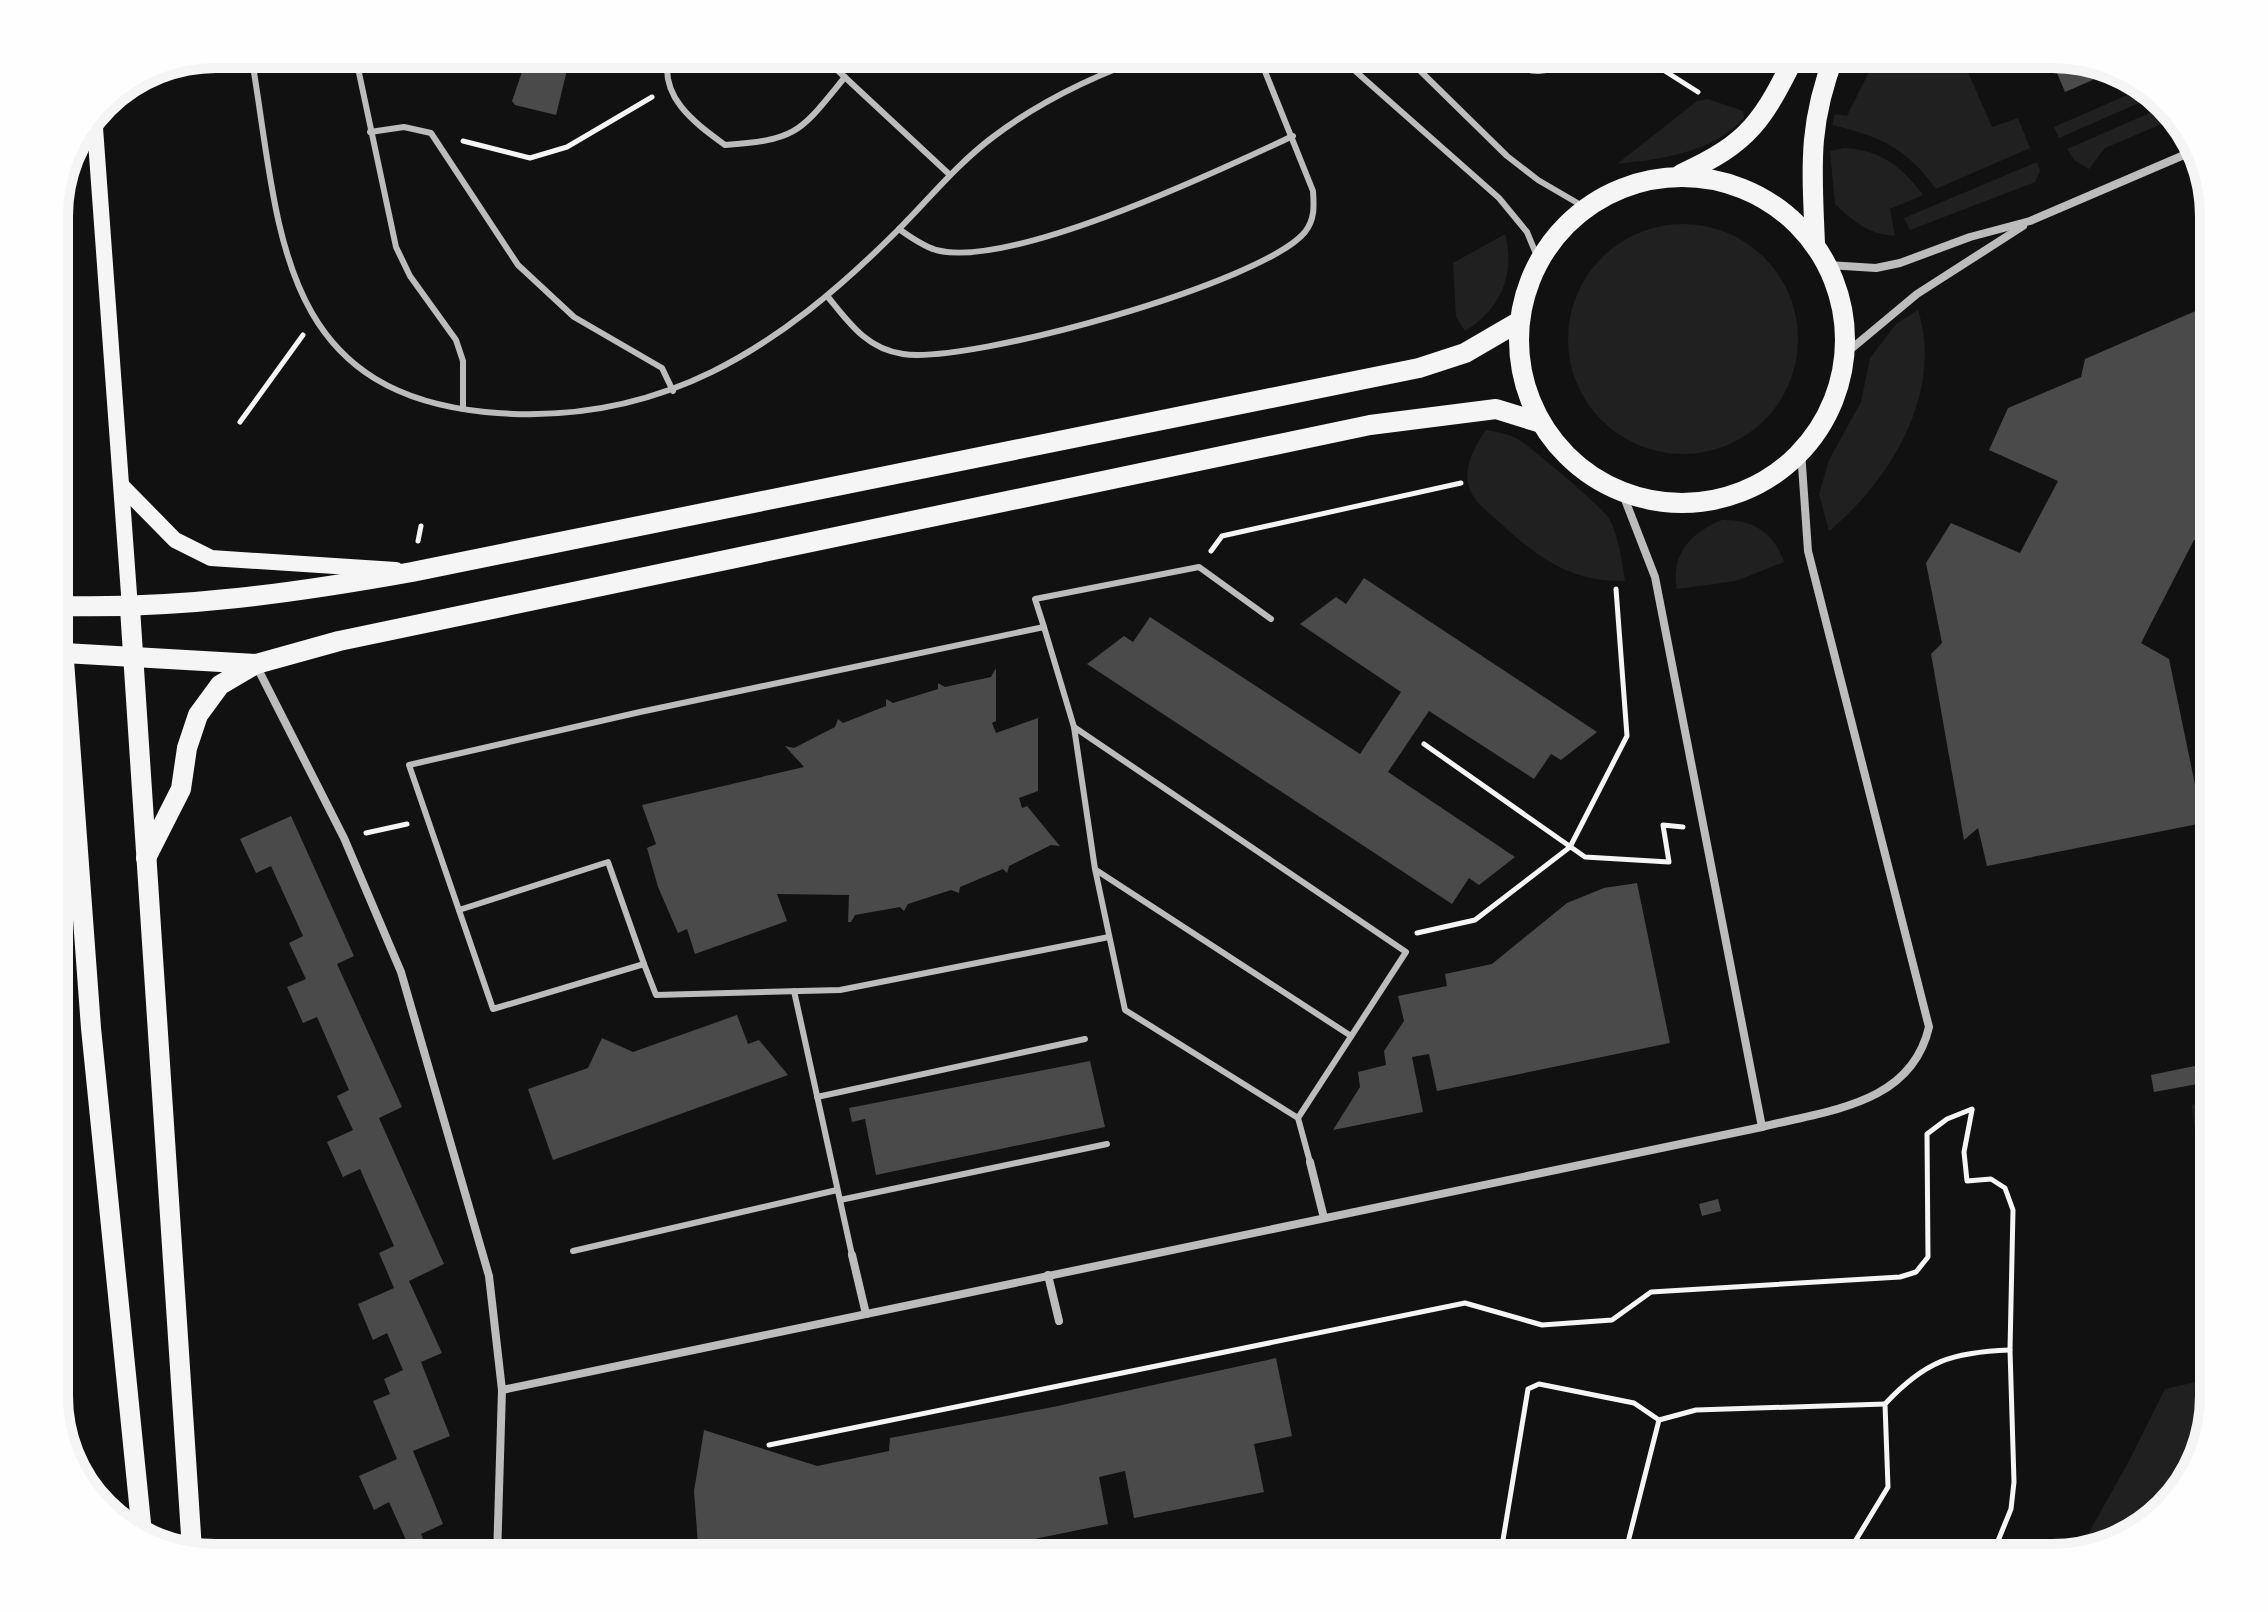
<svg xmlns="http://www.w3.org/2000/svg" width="2268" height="1612" viewBox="0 0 2268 1612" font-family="Merriweather,serif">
  <rect width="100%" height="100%" fill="#111"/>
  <g fill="#202020">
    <path d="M1878,54H1960L1992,127L2018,118L2030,148L1936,189C1907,148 1879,136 1832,125L1835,114L1847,116Z"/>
    <path d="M2148,86L2157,95L2059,138L2054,127Z"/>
    <path d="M1708,99L1743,111L1744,118C1713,153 1660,159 1617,164L1697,101Z"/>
    <path d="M2166,106L2176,118L2105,148L2089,169L2074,160L2067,149Z"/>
    <path d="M1845,148C1881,150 1902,167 1923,195L1890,209L1895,236C1868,234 1854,222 1835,204L1830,151Z"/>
    <path d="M2037,162L2040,171L2035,182L1910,230L1904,218Z"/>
    <circle cx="1683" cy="339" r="115"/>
    <path d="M1505,234C1516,274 1500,310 1465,331L1456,317L1453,263Z"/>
    <path d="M1918,310C1944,392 1891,480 1829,531L1819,494L1829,460L1861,402L1870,358L1896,324Z"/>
    <path d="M1486,430C1496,432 1506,433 1516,438C1529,445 1605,509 1610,520C1619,539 1622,561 1625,581C1571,583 1535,556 1497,520C1487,511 1473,501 1469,487C1463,468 1475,445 1486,430Z"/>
    <path d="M1722,520C1753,519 1774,533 1784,562L1736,581L1677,589C1670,555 1691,532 1722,520Z"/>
    <path d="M2214,1099V1298L2205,1262L2208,1186L2197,1150L2192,1105Z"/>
    <path d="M2214,1373V1397L2181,1494L2124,1541L2078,1552L2129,1461L2165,1389L2209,1379Z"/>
  </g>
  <g fill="#4a4a4a">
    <path d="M522,54H571L556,115L515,105L512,101L522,72H518Z"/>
    <path d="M588,54H646L644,69L586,65Z"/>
    <path d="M2049,54H2053L2109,73L2065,92Z"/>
    <path d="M2214,303V548L2194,540L2141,643L2169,659L2203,823L1987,866L1978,828L1964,840L1931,654L1942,643L1926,563L1951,523L2020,553L2058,481L1989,450L2008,408L2081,377L2085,359Z"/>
    <path d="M1364,578L1597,732L1561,760L1551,754L1534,779L1429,711L1388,772L1515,857L1479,885L1469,878L1452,904L1087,664L1124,636L1133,642L1150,617L1360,754L1401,692L1300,624L1336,597L1346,604Z"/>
    <path d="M996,668V721L992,723L996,733L1038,718V791L1019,798L1022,808L1027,806L1060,846L1051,845L1009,866L1007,873L1003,869L960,887L959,893L951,890L908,904L904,911L900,907L855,915L851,922H848L849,895L777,894L787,921L695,954L687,929L678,933L658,887L647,848L656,844L642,805L804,767L785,746L794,748L835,727L838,719L843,723L886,706V699L893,703L938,689V683L945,687L991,677Z"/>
    <path d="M291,816L354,956L337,964L402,1107L379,1118L444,1264L409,1281L442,1353L421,1362L450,1436L413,1451L443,1524L421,1534L431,1558H387L383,1550L406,1540L389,1502L374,1510L359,1476L397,1459L373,1401L390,1394L384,1379L403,1370L387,1333L373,1340L358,1304L394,1288L379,1253L394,1246L360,1169L343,1177L327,1142L353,1130L337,1096L349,1090L317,1017L303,1023L287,987L306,979L289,943L303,936L271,866L256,873L240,839Z"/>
    <path d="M1637,883L1670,1043L1437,1091L1429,1054L1412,1057L1423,1112L1333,1130L1360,1087L1358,1072L1386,1065L1384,1051L1404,1021L1398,996L1447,986L1445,974L1492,964L1567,903L1604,888Z"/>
    <path d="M737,1015L748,1044L759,1040L788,1075L553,1160L528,1089L588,1068L602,1038L633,1052Z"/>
    <path d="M1090,1061L1105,1127L876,1175L865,1119L852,1122L849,1108Z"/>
    <path d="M2214,1062V1081L2154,1092L2151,1075Z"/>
    <path d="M1718,1199L1721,1211L1702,1216L1699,1204Z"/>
    <path d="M1276,1358L1292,1436L1254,1444L1264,1492L1134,1518L1125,1471L1099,1477L1108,1524L961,1554L962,1558H699L694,1491L704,1430L817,1466L889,1451L890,1438L1053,1407Z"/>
  </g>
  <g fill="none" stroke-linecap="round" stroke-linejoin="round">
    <g stroke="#f5f5f5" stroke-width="5">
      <path d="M1638,54L1698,92"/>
      <path d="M463,141L530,158L567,147L652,97"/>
      <path d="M240,422L303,335"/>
      <path d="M418,541L421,526"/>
      <path d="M1211,551L1222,536L1461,483"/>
      <path d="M1424,744L1585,857L1669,862L1663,825L1683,827"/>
      <path d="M366,833L407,824"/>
      <path d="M1417,933L1475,920L1570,847L1627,736L1616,589"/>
      <path d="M1972,1110L1964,1152L1967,1181L1991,1179L2005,1188L2013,1210L2010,1350L2014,1482L2011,1509L1991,1558"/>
      <path d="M769,1445L1465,1303L1542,1325L1612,1320L1651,1292L1900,1277L1916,1272L1928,1257L1927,1134L1947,1119L1972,1109"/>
      <path d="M1501,1552L1534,1558"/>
      <path d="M1500,1558L1528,1389L1539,1384L1634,1403L1659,1420"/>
      <path d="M1624,1558L1659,1420L1696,1410L1885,1404"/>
      <path d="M1845,1558L1888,1487L1885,1404C1925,1361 1952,1352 2010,1350"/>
    </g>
    <g stroke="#bcbcbc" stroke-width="6">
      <path d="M251,54C280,221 273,391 485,412C659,429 780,348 898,230C929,199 957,164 993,137C1043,99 1097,74 1156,54"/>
      <path d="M355,54L396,247L410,276L456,340L463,361V409"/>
      <path d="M669,54C658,97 695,123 725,145C798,140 800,132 845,77"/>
      <path d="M820,54L950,175"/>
      <path d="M1336,54L1499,198L1527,232L1539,261"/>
      <path d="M1403,54L1507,156L1538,180L1586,208"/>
      <path d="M1505,54C1527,79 1553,74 1577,54"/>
      <path d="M370,132L404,127L431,133L518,265L574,317L662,368L673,391"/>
      <path d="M899,229C910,237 923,246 936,250C1011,270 1220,170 1293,136"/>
      <path d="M828,297C849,323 867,349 903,354C971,364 1263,283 1305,232C1315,219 1314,206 1313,191L1258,54"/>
      <path d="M1044,627L1035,599L1199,567L1271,619"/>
      <path d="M1074,727L1044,627L640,712L409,765L493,1009L644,964L656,995L840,990L1109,937"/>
      <path d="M1096,870L1351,1036"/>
      <path d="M459,910L608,862L644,964"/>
      <path d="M794,991L852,1255"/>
      <path d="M817,1097L1085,1039"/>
      <path d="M1298,1118L1125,1010L1095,869L1074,727L1406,952L1298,1118L1310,1162"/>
      <path d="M840,1200L1107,1144"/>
      <path d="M573,1251L837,1190"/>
    </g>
    <g stroke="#bcbcbc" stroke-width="8">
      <path d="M1828,265L1876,268L1900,263L1970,237L2030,221L2198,149"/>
      <path d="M1845,354L1917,294L2023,226"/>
      <path d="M1622,492L1655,577L1762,1127"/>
      <path d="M256,665L344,838L401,972L489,1276L502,1390L497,1558"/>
      <path d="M1310,1162L1324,1218"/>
      <path d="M852,1255L866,1314"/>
      <path d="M1048,1275L1059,1321"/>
      <path d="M502,1390L1762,1127C1828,1110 1911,1105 1929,1027L1808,551L1801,451"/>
    </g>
    <g stroke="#f5f5f5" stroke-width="16">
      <path d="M94,114L130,608"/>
      <path d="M122,486L175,540L211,558L396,570"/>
      <path d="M54,516L60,606"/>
    </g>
    <g stroke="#f5f5f5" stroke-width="20">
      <path d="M1681,174C1750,143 1763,120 1796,54"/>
      <circle cx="1682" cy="340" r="163"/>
      <path d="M1815,244C1812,169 1807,126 1835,54"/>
      <path d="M130,608L192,1550"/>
      <path d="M64,653L256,664L339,641L1370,425L1496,409L1541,423"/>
      <path d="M146,858L181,789L187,748L198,715L220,685L256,664"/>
      <path d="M142,1533L91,1028L60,606C181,609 295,593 412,572L1419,368L1465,353L1520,321"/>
    </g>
  </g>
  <path d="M0 0H2268V1612H0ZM216 68H2052A148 148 0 0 1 2200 216V1396A148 148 0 0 1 2052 1544H216A148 148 0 0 1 68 1396V216A148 148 0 0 1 216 68Z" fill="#fefefe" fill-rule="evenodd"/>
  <path fill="none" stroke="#f5f5f5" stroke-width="10" d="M216 68H2052A148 148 0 0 1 2200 216V1396A148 148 0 0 1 2052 1544H216A148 148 0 0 1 68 1396V216A148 148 0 0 1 216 68Z"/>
</svg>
